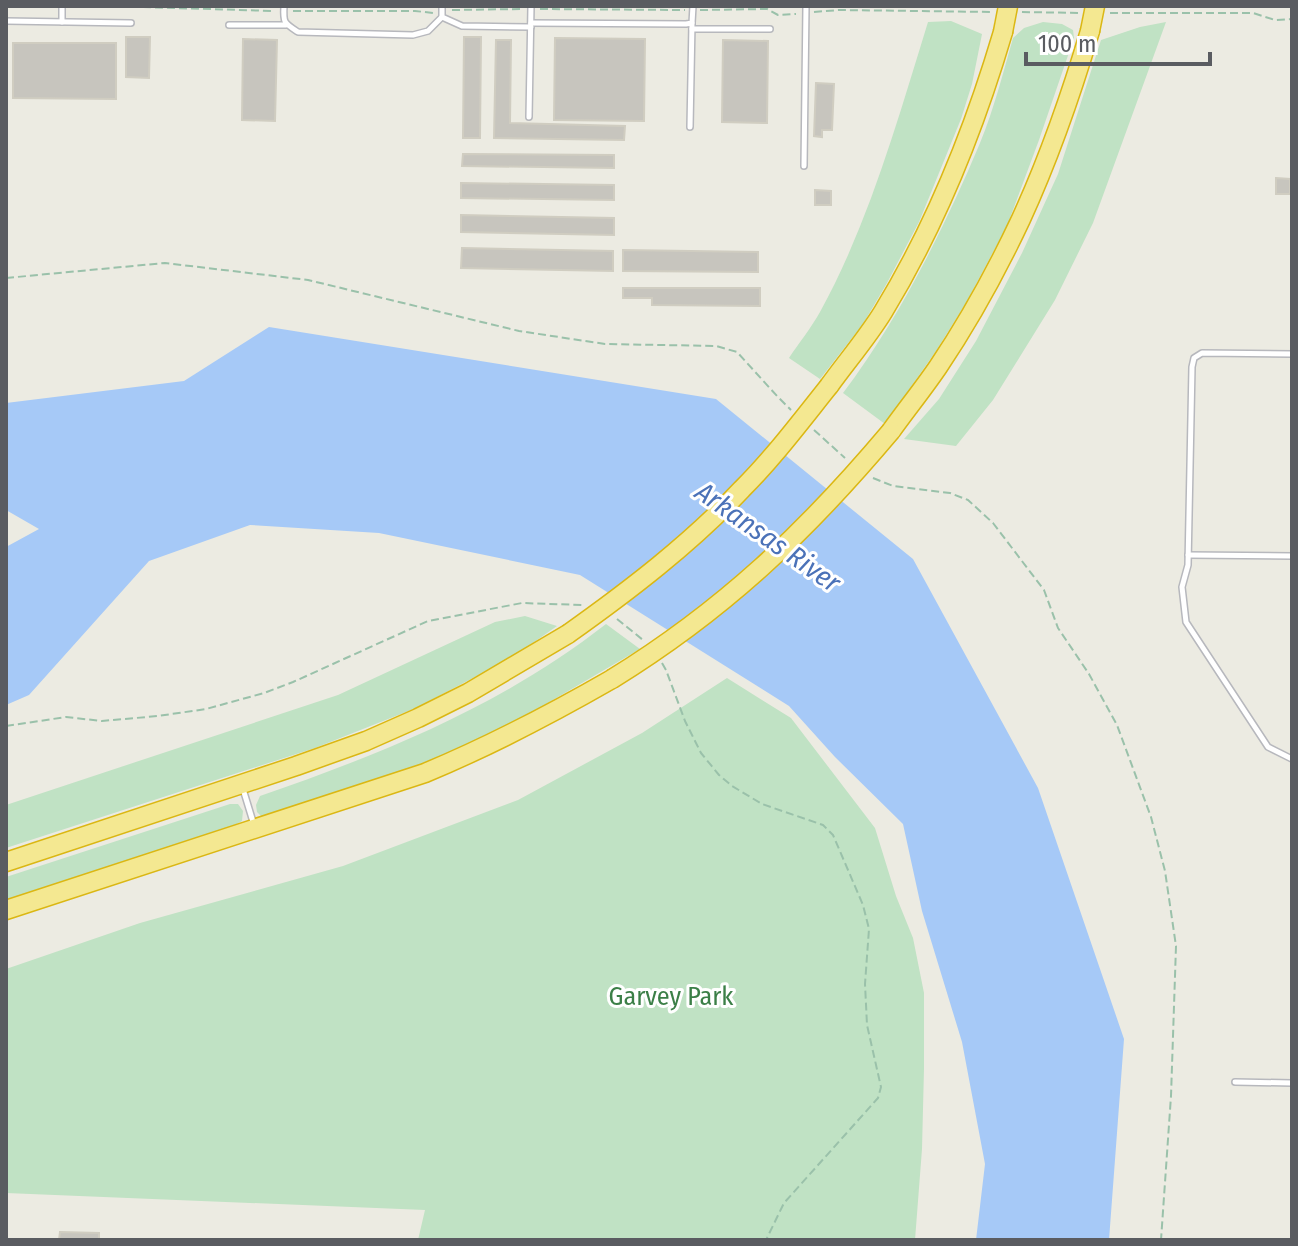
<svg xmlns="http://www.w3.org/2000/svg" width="1298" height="1246" viewBox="0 0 1298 1246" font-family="'Fira Sans Condensed',sans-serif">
  <rect width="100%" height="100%" fill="#ecebe2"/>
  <g fill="#c0e2c4">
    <path d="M951,21L982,34L972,84L961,119L919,222L887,283L863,324L820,379L789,358C799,343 811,328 820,312C869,223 898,119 928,22Z"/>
    <path d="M1043,22L1062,24L1073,30L1074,38L1039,140L1007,226L966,303L936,351L885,424L843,393C899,319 944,229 980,143C994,109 1003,73 1013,38L1024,28Z"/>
    <path d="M1166,22L1093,223L1055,300L993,400L956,446L904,439L939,399L976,341L1022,253L1058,174L1101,40L1140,27Z"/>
    <path d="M525,616L557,626L513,657L416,708L315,748L6,848V805L338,695L495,622Z"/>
    <path d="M606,624L640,649L500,731L440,759L270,816H261L257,812L256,805L260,796C384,753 501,706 606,624Z"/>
    <path d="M727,678L791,718L875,828L896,896L913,938L924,993V1069L922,1149L915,1240H418L425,1210L6,1193V969L140,923L343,866L518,800L642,733Z"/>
    <path d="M230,804H238L243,811L242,821L231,827L6,901V877Z"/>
  </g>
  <path fill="#a6c9f7" d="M269,327L716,399L913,559L1038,788L1124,1039L1109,1240H976L985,1164L962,1042L922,911L903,824L835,757L789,706L580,575L379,533L250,525L149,561L29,695L6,705V547L39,529L6,510V403L184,381Z"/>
  <g fill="#c7c5be" stroke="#d0cdc1" stroke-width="2">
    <path d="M126,37H150L149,78L126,77Z"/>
    <path d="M464,37H481L480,138H463Z"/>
    <path d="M555,38L645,39L644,121L554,120Z"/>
    <path d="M243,39L277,40L275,121L242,120Z"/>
    <path d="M496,40H511L510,123L625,126L624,140L494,138Z"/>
    <path d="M723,40L768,41L767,123L722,122Z"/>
    <path d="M13,43H116V99L13,98Z"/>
    <path d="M816,83L834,84L832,130H822V137L814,136Z"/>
    <path d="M463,154L614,155V168L462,166Z"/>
    <path d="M1276,178L1290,179V194H1276Z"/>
    <path d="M461,183L614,185V200L461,198Z"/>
    <path d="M815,190L831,191V205H815Z"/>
    <path d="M461,215L614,218V235L461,232Z"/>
    <path d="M462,248L613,251V271L461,268Z"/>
    <path d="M623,250L758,252V272L623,271Z"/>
    <path d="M623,288H760V306L652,305V298H623Z"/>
    <path d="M60,1232L99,1233V1240H59Z"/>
  </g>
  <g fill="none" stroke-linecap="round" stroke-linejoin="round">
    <g stroke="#b7b8bd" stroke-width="8">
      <g id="lane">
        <path d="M284,6C283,23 284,23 298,32L413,35L428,31L442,17"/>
        <path d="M442,6V17L462,26L531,27"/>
        <path d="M6,21L131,23"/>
        <path d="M62,22V6"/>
        <path d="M531,23L686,24L692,23L693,6"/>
        <path d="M229,25H286"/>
        <path d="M692,29H770"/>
        <path d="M529,117L531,6"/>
        <path d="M690,127L692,23"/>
        <path d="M804,166L806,6"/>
        <path d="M1292,354L1202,353L1194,358L1192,367L1188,565L1182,587L1186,622L1268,747L1292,759"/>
        <path d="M1188,555L1292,556"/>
        <path d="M243,789L254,825"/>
        <path d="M1235,1082L1292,1083"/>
      </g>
    </g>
    <g stroke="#dbb713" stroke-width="21">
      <g id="highway">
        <path d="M829,386C847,361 867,338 883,312C936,225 974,130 1003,32"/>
        <path d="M891,431C906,410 923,389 938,367C969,321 997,270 1021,219C1049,158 1071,95 1090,31"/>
        <path d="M6,862L296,766L366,741L418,718L468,693L568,634"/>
        <path d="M6,910L425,773C490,746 551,714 612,679"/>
      </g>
    </g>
    <g stroke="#9ac1aa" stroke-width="2" stroke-dasharray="8 4" stroke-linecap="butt">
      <path d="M107,6L274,11"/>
      <path d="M540,9L685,10"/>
      <path d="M452,10L521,9"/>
      <path d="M700,10L767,9L778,15L796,14"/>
      <path d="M293,11H415L434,13"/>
      <path d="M814,12L839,10L992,12"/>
      <path d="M1022,12L1080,13"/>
      <path d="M1110,13H1253L1275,20L1292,19"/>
      <path d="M6,278L165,263L308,280L519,331L605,344L716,346L737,352L777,396L791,410"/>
      <path d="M814,430L845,458"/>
      <path d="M873,478L893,486L950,493L968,500L993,523L1044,590L1058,628L1089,674L1117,725L1151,817L1165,871L1176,946L1171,1096L1161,1240"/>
      <path d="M617,619L643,640"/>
      <path d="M662,663L666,670L685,721L701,753L719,775L732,786L762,804L823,825L833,835L863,905L869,929L865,984L867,1025L881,1087L878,1098L784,1203L766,1240"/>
      <path d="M6,726L66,717L102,721L158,716L206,709L264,693L293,682L428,621L522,603L582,605"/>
    </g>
    <use href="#lane" stroke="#fff" stroke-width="5"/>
    <use href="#highway" stroke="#f4e891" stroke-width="18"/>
    <g stroke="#dbb713" stroke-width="21" stroke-linecap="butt">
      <g id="highway-bridge">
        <path d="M1090,31L1095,6"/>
        <path d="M1003,32L1008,6"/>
        <path d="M568,634C630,590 690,544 742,489C774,457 801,421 829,386"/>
        <path d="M612,679C724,610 806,532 891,431"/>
      </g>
    </g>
    <use href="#highway-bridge" stroke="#f4e891" stroke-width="18"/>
  </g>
  <g text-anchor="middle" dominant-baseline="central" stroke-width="6" stroke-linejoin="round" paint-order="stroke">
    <g font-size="26" fill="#3b7f47" stroke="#fff">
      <text x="671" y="996">Garvey Park</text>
    </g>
    <g font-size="28" font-style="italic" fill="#4b72b8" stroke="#fff">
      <text transform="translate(768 537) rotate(35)">Arkansas River</text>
    </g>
  </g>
  <rect width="1298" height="1246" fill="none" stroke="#5a5c61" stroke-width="16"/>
  <path d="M1026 52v12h184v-12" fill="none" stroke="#5a5c61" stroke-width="4"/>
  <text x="1038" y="52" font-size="24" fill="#5a5c61" stroke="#ffffff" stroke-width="6" paint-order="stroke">100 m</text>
</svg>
